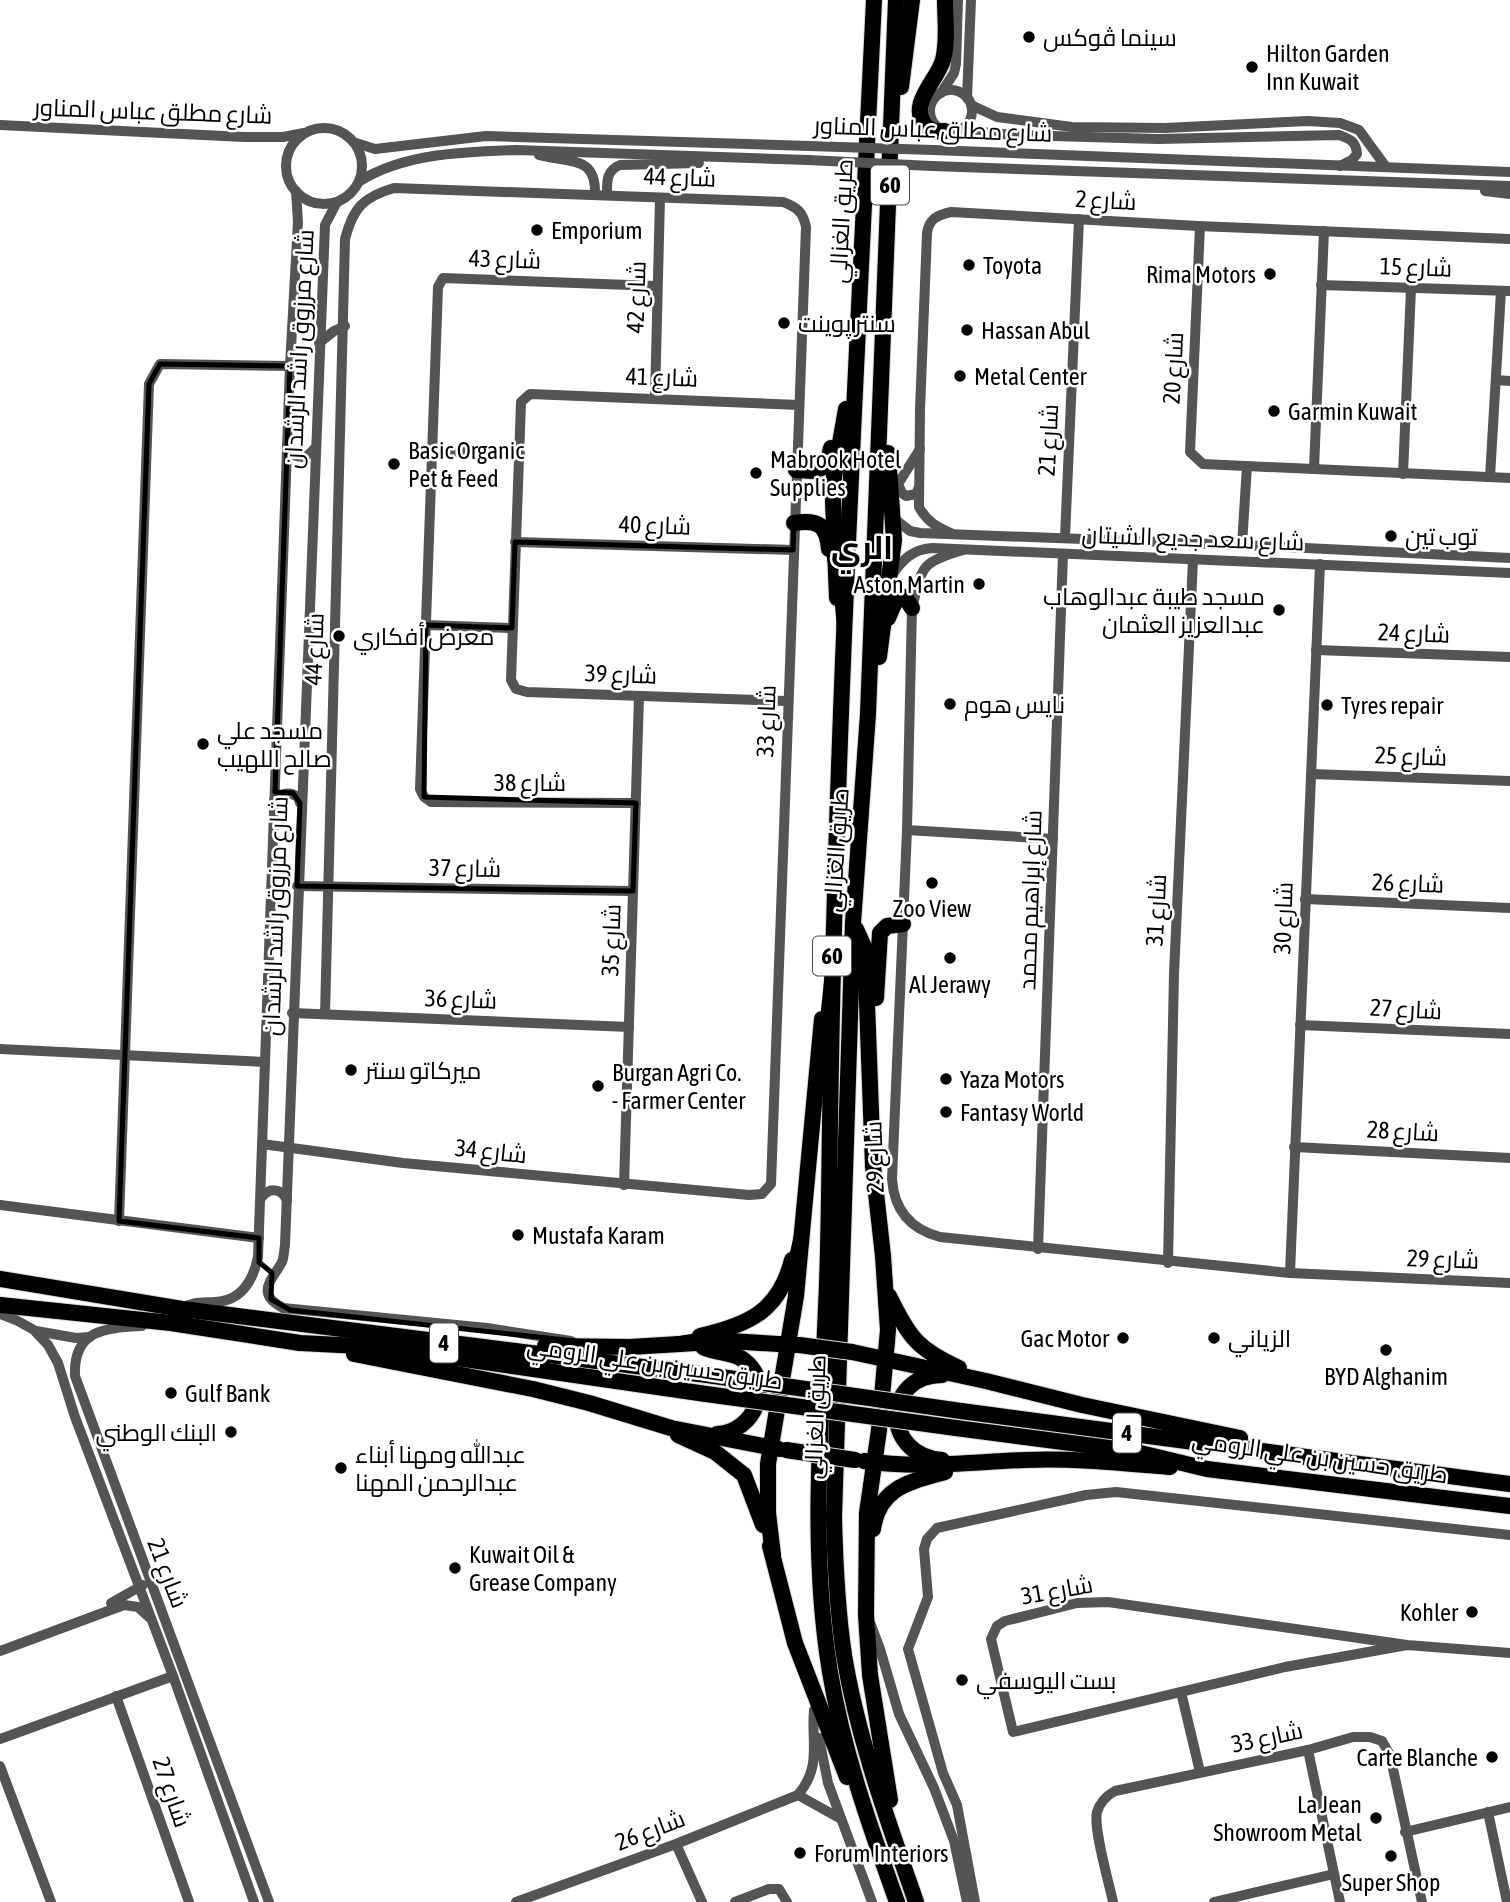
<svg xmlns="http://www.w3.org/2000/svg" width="1510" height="1902" viewBox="0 0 1510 1902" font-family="'Asap Condensed',Cairo,sans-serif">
  <rect width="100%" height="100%" fill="#fff"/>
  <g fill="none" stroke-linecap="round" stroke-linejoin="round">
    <g stroke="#dbdbdb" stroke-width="18">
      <g id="highway">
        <path d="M874,0C856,375 835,749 830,1124C829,1185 829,1246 826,1307C821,1429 810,1551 830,1672C843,1751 870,1827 897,1902"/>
        <path d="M896,0L868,714L853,923L834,1516C835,1562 837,1608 844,1655C858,1740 888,1821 916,1902"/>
        <path d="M945,0C945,20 948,41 943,60C937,81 908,104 925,125C930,132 938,132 945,131"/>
        <path d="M901,87L912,0"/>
        <path d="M796,470L813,471L827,466L831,448"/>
        <path d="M794,523C818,519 827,525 829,549"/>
        <path d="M837,598L833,501L834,477L846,409"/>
        <path d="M888,618L894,604L900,597H905L912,608"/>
        <path d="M879,657L894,540L888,453"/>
        <path d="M856,929L865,949L873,1166L883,1256L888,1330L879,1430L867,1513L866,1615L870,1675L890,1800"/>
        <path d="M876,998L880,933L887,926L903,924"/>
        <path d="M0,1279L182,1309L707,1375"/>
        <path d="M889,1296C909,1337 917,1349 959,1368"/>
        <path d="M0,1305L171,1323L300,1343L380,1347L706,1394"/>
        <path d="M700,1336C749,1325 779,1311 792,1260"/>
        <path d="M545,1346L630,1347L729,1341L795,1345"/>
        <path d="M703,1347C717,1354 733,1351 745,1361C774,1384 755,1432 717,1434"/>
        <path d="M852,1352L986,1381L1082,1405L1240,1438"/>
        <path d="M354,1354L533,1389L589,1403L671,1428L779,1449"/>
        <path d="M961,1411L1510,1484"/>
        <path d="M956,1428L1132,1451L1207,1469L1510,1506"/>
        <path d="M678,1435L715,1452L744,1475L763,1525"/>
        <path d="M942,1460C881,1455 883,1375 942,1375"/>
        <path d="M864,1461C919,1469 970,1462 1025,1460C1073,1458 1122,1463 1170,1467"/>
        <path d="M873,1529C879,1487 910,1482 945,1472"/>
        <path d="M770,1546L795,1643L847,1777"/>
        <path d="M773,1555L768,1513V1464L796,1296L822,1019"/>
      </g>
    </g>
    <g stroke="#545454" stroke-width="10">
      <circle cx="951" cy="111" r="21"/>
      <path d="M941,93L954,73L956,64L958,0"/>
      <path d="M967,98L971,0"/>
      <path d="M971,105L997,117L1072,127L1165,128L1308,121L1340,123L1359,130L1386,167"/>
      <path d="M0,125L244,137H283L304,133"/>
      <circle cx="324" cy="166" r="38"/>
      <path d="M959,130L1014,135L1158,139L1339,135C1350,139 1356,141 1357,154L1352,160L1340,166"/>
      <path d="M356,143L375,149L486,136L809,146"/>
      <path d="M933,150L1510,172"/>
      <path d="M539,155C569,163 596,155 595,194"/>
      <path d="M932,166L1510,186"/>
      <path d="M360,181C405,153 464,152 516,150L808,160"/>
      <path d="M1485,191L1510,194"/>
      <path d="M607,195C607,181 606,171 620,165L699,163"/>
      <path d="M337,202L325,225C309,565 296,905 285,1245C284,1251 284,1257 282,1262C273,1279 254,1293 283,1308L487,1328L571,1341"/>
      <path d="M1200,226L1190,452L1203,464L1510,478"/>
      <path d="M1321,285L1510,291"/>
      <path d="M319,343L334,331L345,326"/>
      <path d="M1496,380L1510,381"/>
      <path d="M655,398L660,198"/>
      <path d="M287,446L289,451C298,460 307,458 314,449"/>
      <path d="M434,451L520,454"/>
      <path d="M1314,469L1324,231"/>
      <path d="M1403,474L1411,288"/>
      <path d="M1490,477L1501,291"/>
      <path d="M919,487L916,494L906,496L902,493L898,484L920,449"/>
      <path d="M892,517L910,531L920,533L1242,545L1510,558"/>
      <path d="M953,534C937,527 927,522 919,507L920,410L927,233C929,219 937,215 951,212L1198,226L1510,239"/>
      <path d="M1065,537L1079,219"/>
      <path d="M515,542L793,550"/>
      <path d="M1242,545L1247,466"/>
      <path d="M963,550C919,563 923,566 912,608L907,830L892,1179C894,1210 910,1229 940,1237L1290,1273L1510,1283"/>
      <path d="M892,575C903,559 913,549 933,548L1510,573"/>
      <path d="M426,625L512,628"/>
      <path d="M1316,650L1510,657"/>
      <path d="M787,701L527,692L516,689L511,680L521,402L530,394L799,405"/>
      <path d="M1311,774L1510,781"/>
      <path d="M274,800C283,793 289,791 298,797L300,803"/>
      <path d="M636,803L431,802L424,797L420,789L438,287L443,278L657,286"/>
      <path d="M907,830L1053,839"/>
      <path d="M297,886L633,891"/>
      <path d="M1305,899L1510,908"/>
      <path d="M292,1013L629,1027"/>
      <path d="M1300,1025L1510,1034"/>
      <path d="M0,1049L265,1062"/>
      <path d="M262,1144L403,1163L749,1195L762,1194L771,1184L806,227C803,212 797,207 783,202L394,188C363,197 353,208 345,239L325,1014"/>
      <path d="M1294,1147L1510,1158"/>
      <path d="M624,1185L639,696"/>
      <path d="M261,1198C269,1187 281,1188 287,1200"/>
      <path d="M0,1205L259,1238"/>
      <path d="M119,1221L149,384L160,364L290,366"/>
      <path d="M1038,1249L1063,554"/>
      <path d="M1168,1263L1174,974L1193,559"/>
      <path d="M1290,1273L1320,564"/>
      <path d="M182,1309C193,1301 202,1303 215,1302C241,1301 253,1281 258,1257L290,366L298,222L296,191"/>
      <path d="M0,1314L16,1320L34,1330L48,1345L58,1363L75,1417L173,1676L254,1902"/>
      <path d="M142,1326C106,1328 73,1329 75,1376L269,1902"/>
      <path d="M36,1331L76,1338L90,1337"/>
      <path d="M111,1603L143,1585"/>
      <path d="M871,1625L880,1649L899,1714L934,1788L954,1841L967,1902"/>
      <path d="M1407,1645L1285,1667L1013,1732L991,1639L997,1626L1005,1621L1077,1603L1108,1602L1407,1645L1510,1653"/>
      <path d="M0,1651L124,1605L138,1607L149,1617"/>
      <path d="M1181,1692L1200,1772"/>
      <path d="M116,1696L189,1902"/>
      <path d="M819,1738L828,1783L872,1902"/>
      <path d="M0,1739L173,1676"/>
      <path d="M1308,1750L1340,1902"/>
      <path d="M0,1766L51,1902"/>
      <path d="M798,1795L841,1819"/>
      <path d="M1488,1812L1507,1902"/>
      <path d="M1405,1832L1510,1807"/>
      <path d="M676,1844L702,1902"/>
      <path d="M516,1902L676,1844L798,1795C822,1766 811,1744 814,1710"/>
      <path d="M735,1902L769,1889H779L787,1902"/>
      <path d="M975,1902L957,1805L943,1773L908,1649L928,1597L924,1549L927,1539L937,1528L1086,1495L1116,1492L1510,1535"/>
      <path d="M1113,1902C1109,1882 1093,1829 1097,1812C1100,1802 1106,1796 1115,1791L1308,1750L1353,1737H1370L1382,1741L1390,1755L1422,1902"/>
      <path d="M1214,1902L1334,1874"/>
    </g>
    <use href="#highway" stroke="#000" stroke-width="16"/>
    <g stroke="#dbdbdb" stroke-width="18" stroke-linecap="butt">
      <g id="highway-bridge">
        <path d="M799,1345L852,1352"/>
        <path d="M707,1375L961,1411"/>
        <path d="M706,1394L956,1428"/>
        <path d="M786,1450L855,1460"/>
      </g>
    </g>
    <g stroke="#545454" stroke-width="10">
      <path d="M809,146L933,150"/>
      <path d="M808,160L932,166"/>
    </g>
    <use href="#highway-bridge" stroke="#000" stroke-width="16"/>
  </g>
  <path fill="none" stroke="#000" stroke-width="5" stroke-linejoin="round" d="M160,364L290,366L275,792L293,793L300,803L297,886L633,891L636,803L424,797L426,625L512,628L515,542L793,550L794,523L823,527L836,589L843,668L833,916L804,1203L787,1276L771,1305L712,1333L630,1347L290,1310L271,1299L272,1273L259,1262V1238L119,1221L149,384Z"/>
  <g fill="#000" stroke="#fff" stroke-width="2.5">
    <circle cx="1029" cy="37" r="7"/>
    <circle cx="1252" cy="67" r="7"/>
    <circle cx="537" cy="230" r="7"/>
    <circle cx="969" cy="265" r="7"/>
    <circle cx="1270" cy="274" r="7"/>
    <circle cx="784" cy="323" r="7"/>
    <circle cx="967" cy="330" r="7"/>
    <circle cx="960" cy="376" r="7"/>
    <circle cx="1274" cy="411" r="7"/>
    <circle cx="394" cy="464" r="7"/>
    <circle cx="756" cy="473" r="7"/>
    <circle cx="1391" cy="536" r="7"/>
    <circle cx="979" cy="584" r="7"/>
    <circle cx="1279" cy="610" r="7"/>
    <circle cx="339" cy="636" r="7"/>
    <circle cx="950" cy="704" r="7"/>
    <circle cx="1327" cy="705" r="7"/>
    <circle cx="203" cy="744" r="7"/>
    <circle cx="932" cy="883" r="7"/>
    <circle cx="950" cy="958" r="7"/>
    <circle cx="351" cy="1070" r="7"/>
    <circle cx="946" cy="1079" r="7"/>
    <circle cx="598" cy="1086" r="7"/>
    <circle cx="946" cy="1112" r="7"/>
    <circle cx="518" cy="1235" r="7"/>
    <circle cx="1123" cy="1338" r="7"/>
    <circle cx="1214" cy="1338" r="7"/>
    <circle cx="1386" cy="1350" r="7"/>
    <circle cx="171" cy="1393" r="7"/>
    <circle cx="231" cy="1432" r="7"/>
    <circle cx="341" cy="1468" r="7"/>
    <circle cx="455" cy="1568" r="7"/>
    <circle cx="1472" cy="1612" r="7"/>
    <circle cx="962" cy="1680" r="7"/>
    <circle cx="1492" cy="1757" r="7"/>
    <circle cx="1376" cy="1818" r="7"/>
    <circle cx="800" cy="1853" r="7"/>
    <circle cx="1391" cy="1856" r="7"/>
  </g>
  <g text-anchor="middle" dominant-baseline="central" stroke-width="5" stroke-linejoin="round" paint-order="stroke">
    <g fill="#fff" stroke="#4c4c4c" stroke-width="2">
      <rect x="871" y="165.5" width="38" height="39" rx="5"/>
      <rect x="813" y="936.5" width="38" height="39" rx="5"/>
      <rect x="430" y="1323.5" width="28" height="39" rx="5"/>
      <rect x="1113" y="1413.5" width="28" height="39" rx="5"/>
    </g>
    <g font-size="23" font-weight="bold" fill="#000">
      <text x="890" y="185">60</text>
      <text x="832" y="956">60</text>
      <text x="444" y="1343">4</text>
      <text x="1127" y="1433">4</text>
    </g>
    <g font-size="24" fill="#000" stroke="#fff" text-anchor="start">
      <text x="1043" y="37">سينما ڤوكس</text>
      <text x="1266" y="53">Hilton Garden<tspan x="1266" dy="28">Inn Kuwait</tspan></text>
      <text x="551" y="230">Emporium</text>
      <text x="983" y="265">Toyota</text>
      <text x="1256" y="274" text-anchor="end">Rima Motors</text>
      <text x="798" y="323">سنتر پوينت</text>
      <text x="981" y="330">Hassan Abul</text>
      <text x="974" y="376">Metal Center</text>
      <text x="1288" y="411">Garmin Kuwait</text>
      <text x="408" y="450">Basic Organic<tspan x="408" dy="28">Pet &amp; Feed</tspan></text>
      <text x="770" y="459">Mabrook Hotel<tspan x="770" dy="28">Supplies</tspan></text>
      <text x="1405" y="536">توب تين</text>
      <text x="965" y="584" text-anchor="end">Aston Martin</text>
      <text x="1265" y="596" text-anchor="end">مسجد طيبة عبدالوهاب<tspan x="1265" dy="28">عبدالعزيز العثمان</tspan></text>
      <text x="353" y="636">معرض أفكاري</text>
      <text x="964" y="704">نايس هوم</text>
      <text x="1341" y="705">Tyres repair</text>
      <text x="217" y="730">مسجد علي<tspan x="217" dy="28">صالح اللهيب</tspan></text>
      <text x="932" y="908" text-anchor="middle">Zoo View</text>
      <text x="950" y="984" text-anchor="middle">Al Jerawy</text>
      <text x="365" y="1070">ميركاتو سنتر</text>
      <text x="612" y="1072">Burgan Agri Co.<tspan x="612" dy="28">- Farmer Center</tspan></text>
      <text x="960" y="1079">Yaza Motors</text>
      <text x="960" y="1112">Fantasy World</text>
      <text x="532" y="1235">Mustafa Karam</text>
      <text x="1109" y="1338" text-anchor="end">Gac Motor</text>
      <text x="1228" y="1338">الزياني</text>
      <text x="1386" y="1376" text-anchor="middle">BYD Alghanim</text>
      <text x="185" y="1393">Gulf Bank</text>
      <text x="217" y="1432" text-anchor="end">البنك الوطني</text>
      <text x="355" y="1454">عبدالله ومهنا أبناء<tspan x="355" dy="28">عبدالرحمن المهنا</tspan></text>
      <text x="469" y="1554">Kuwait Oil &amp;<tspan x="469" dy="28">Grease Company</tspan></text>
      <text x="1458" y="1612" text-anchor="end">Kohler</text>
      <text x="976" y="1680">بست اليوسفي</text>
      <text x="1478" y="1757" text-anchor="end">Carte Blanche</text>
      <text x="1362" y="1804" text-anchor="end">La Jean<tspan x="1362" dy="28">Showroom Metal</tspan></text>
      <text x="814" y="1853">Forum Interiors</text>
      <text x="1391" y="1882" text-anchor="middle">Super Shop</text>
    </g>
    <g font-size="24" fill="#000" stroke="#fff">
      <text transform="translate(153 111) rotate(2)">شارع مطلق عباس المناور</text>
      <text transform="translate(933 129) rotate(2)">شارع مطلق عباس المناور</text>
      <text transform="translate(680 177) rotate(2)">شارع 44</text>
      <text transform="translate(1106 200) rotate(3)">شارع 2</text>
      <text transform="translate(841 221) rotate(-87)">طريق الغزالي</text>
      <text transform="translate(505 259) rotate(2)">شارع 43</text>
      <text transform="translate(1416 267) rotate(2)">شارع 15</text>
      <text transform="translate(636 297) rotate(-88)">شارع 42</text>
      <text transform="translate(299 349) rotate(-87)">شارع مرزوق راشد الرشدان</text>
      <text transform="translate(1173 368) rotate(-87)">شارع 20</text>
      <text transform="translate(662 377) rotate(2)">شارع 41</text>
      <text transform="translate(1048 440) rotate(-87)">شارع 21</text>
      <text transform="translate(655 525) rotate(2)">شارع 40</text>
      <text transform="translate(1193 538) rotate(2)">شارع سعد جديع الشيتان</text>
      <text transform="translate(1414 633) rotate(2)">شارع 24</text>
      <text transform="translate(314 649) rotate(-88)">شارع 44</text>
      <text transform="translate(621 674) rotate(2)">شارع 39</text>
      <text transform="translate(766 721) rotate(-88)">شارع 33</text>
      <text transform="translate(1411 756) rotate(2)">شارع 25</text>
      <text x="530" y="782">شارع 38</text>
      <text transform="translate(836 850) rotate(-86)">طريق الغزالي</text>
      <text transform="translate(465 868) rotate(1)">شارع 37</text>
      <text transform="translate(1408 883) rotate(2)">شارع 26</text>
      <text transform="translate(1030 900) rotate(-88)">شارع إبراهيم محمد</text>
      <text transform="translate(1156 910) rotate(-87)">شارع 31</text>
      <text transform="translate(275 916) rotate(-88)">شارع مرزوق راشد الرشدان</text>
      <text transform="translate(1283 918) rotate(-88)">شارع 30</text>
      <text transform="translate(611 940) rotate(-88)">شارع 35</text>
      <text transform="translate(461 999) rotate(2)">شارع 36</text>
      <text transform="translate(1406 1009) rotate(3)">شارع 27</text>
      <text transform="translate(1403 1131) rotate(3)">شارع 28</text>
      <text transform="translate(491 1151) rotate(6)">شارع 34</text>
      <text transform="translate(874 1157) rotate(-92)">شارع 29</text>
      <text transform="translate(1443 1259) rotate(2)">شارع 29</text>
      <text transform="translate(655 1363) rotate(8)">طريق حسين بن علي الرومي</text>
      <text transform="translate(815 1417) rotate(-88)">طريق الغزالي</text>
      <text transform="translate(1320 1457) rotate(8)">طريق حسين بن علي الرومي</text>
      <text transform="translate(168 1573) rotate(69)">شارع 21</text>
      <text transform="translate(1057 1590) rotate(-10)">شارع 31</text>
      <text transform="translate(1267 1737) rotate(-12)">شارع 33</text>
      <text transform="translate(172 1792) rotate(71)">شارع 27</text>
      <text transform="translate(650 1830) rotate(-21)">شارع 26</text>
    </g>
    <g font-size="32" font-weight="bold" fill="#000" stroke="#fff">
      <text x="862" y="547">الري</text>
    </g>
  </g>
</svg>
